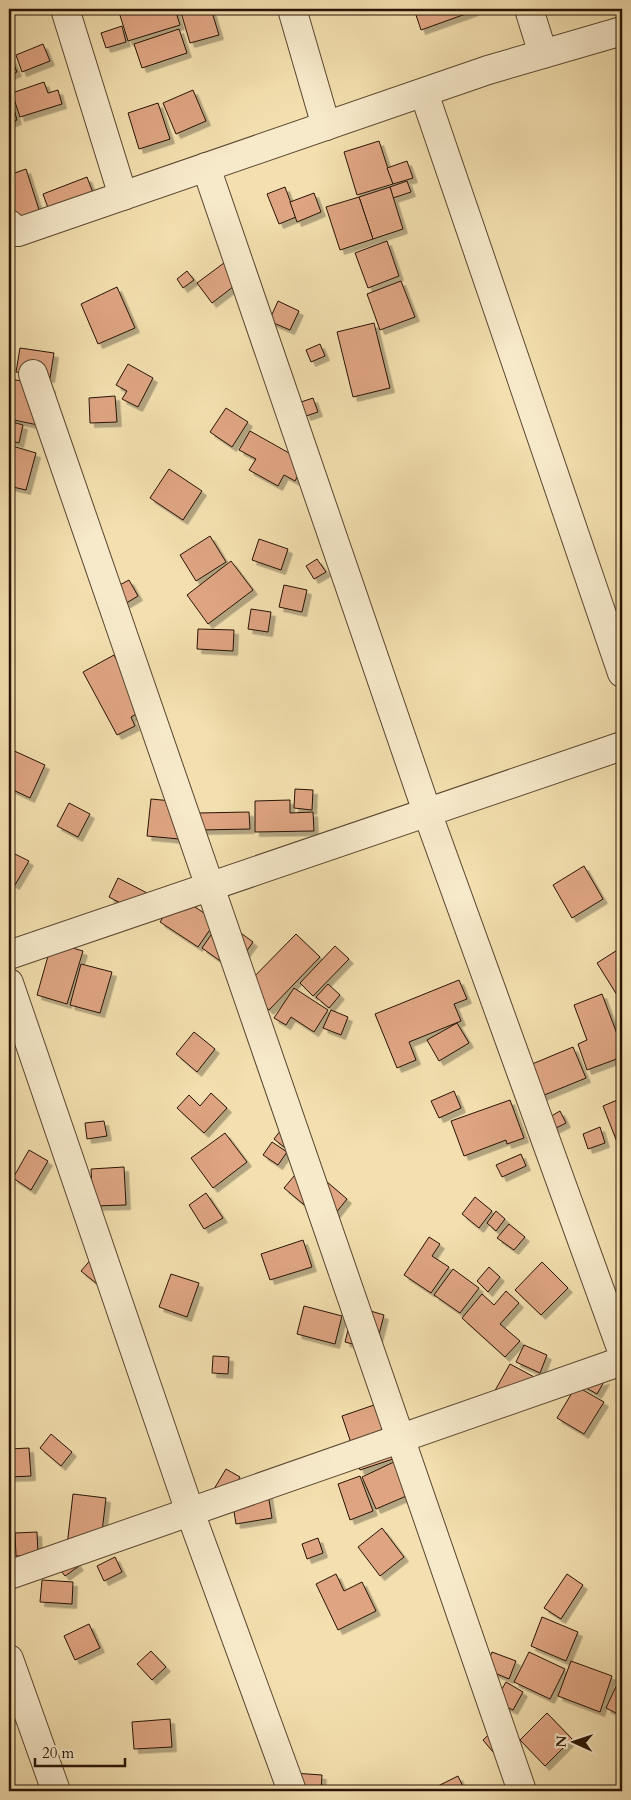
<svg xmlns="http://www.w3.org/2000/svg" width="631" height="1800" viewBox="0 0 631 1800" font-family="Cardo,serif">
  <defs>
    <filter id="shadow"><feDropShadow dx="4.5" dy="4.5" stdDeviation="0" flood-color="#0004"/></filter>
  </defs>
  <rect width="100%" height="100%" fill="#f3dfaf"/>
  <filter id="stains"><feTurbulence type="fractalNoise" baseFrequency=".004" numOctaves="4"/><feColorMatrix values="0 0 0 0 .2 0 0 0 0 .09 0 0 0 0 .02 0 0 0 .5 -.17"/></filter>
  <radialGradient id="worn" r=".72"><stop offset=".6" stop-color="#630" stop-opacity="0"/><stop offset="1" stop-color="#630" stop-opacity=".3"/></radialGradient>
  <g fill="#dfa583" stroke="#271304" filter="url(#shadow)">
    <path d="M118,9H175L180,25L128,41Z"/>
    <path d="M180,9H211L219,35L190,43Z"/>
    <path d="M414,9H473L474,11L421,30Z"/>
    <path d="M122,26L126,42L106,48L101,33Z"/>
    <path d="M179,29L187,53L142,68L134,44Z"/>
    <path d="M43,44L50,61L22,72L16,55Z"/>
    <path d="M9,53L17,72L9,75Z"/>
    <path d="M44,82L48,93L58,90L62,104L20,117L12,93Z"/>
    <path d="M193,90L206,121L176,134L163,103Z"/>
    <path d="M9,91L17,120L9,123Z"/>
    <path d="M158,103L170,139L139,149L128,113Z"/>
    <path d="M379,141L393,184L357,195L344,152Z"/>
    <path d="M407,161L413,178L393,184L387,168Z"/>
    <path d="M26,169L42,219L9,230V175Z"/>
    <path d="M87,177L95,198L51,216L43,194Z"/>
    <path d="M407,181L411,192L393,198L390,187Z"/>
    <path d="M285,187L296,217L279,224L267,194Z"/>
    <path d="M390,187L403,229L373,239L359,197Z"/>
    <path d="M314,193L321,212L297,222L290,202Z"/>
    <path d="M359,197L373,239L340,250L326,207Z"/>
    <path d="M387,241L399,276L368,288L355,253Z"/>
    <path d="M236,254L251,273L212,303L197,283Z"/>
    <path d="M187,271L194,280L183,288L177,279Z"/>
    <path d="M401,281L415,317L380,330L367,294Z"/>
    <path d="M117,287L135,328L98,344L81,304Z"/>
    <path d="M278,301L299,311L290,330L269,321Z"/>
    <path d="M374,323L390,388L353,397L337,332Z"/>
    <path d="M320,344L325,356L311,362L306,350Z"/>
    <path d="M20,348L54,353L50,378L16,372Z"/>
    <path d="M128,364L153,378L138,407L122,399L127,391L116,385Z"/>
    <path d="M11,379L51,387L43,426L9,419V392Z"/>
    <path d="M115,396L117,422L90,423L89,398Z"/>
    <path d="M313,398L318,412L306,416L301,402Z"/>
    <path d="M226,408L248,422L232,447L210,432Z"/>
    <path d="M9,421L23,425L19,443L9,440Z"/>
    <path d="M250,431L305,462L295,481L284,475L278,486L249,470L256,459L239,450Z"/>
    <path d="M9,445L36,453L26,490L9,486Z"/>
    <path d="M169,469L202,491L183,520L150,498Z"/>
    <path d="M210,536L226,562L196,581L180,555Z"/>
    <path d="M259,539L288,549L281,570L252,560Z"/>
    <path d="M317,559L326,572L314,579L306,566Z"/>
    <path d="M231,561L253,590L208,624L187,595Z"/>
    <path d="M129,580L138,596L123,605L114,588Z"/>
    <path d="M284,585L307,590L302,612L279,607Z"/>
    <path d="M251,609L271,612L268,632L248,629Z"/>
    <path d="M198,629L234,630L233,651L197,649Z"/>
    <path d="M114,655L143,710L131,717L135,726L117,735L83,672Z"/>
    <path d="M10,749L45,765L30,798L9,788V753Z"/>
    <path d="M295,789L313,790L312,810L294,808Z"/>
    <path d="M151,799L183,802L179,839L147,836Z"/>
    <path d="M290,800V813L313,812L314,831L255,832V801Z"/>
    <path d="M69,803L90,814L78,837L57,826Z"/>
    <path d="M249,812L250,829L200,830L199,813Z"/>
    <path d="M9,851L29,861L15,885L9,882Z"/>
    <path d="M584,866L603,899L572,918L553,885Z"/>
    <path d="M118,878L151,895L141,914L109,897Z"/>
    <path d="M177,895L216,921L198,947L160,922Z"/>
    <path d="M222,919L253,942L233,970L202,948Z"/>
    <path d="M296,934L320,957L269,1010L245,986Z"/>
    <path d="M52,942L83,951L67,1004L37,995Z"/>
    <path d="M335,946L349,959L313,996L300,983Z"/>
    <path d="M622,947V992L617,995L597,963Z"/>
    <path d="M81,964L112,972L100,1013L70,1005Z"/>
    <path d="M459,980L467,999L454,1004L461,1021L409,1042L416,1060L397,1068L375,1014Z"/>
    <path d="M328,984L340,995L329,1008L316,997Z"/>
    <path d="M294,988L328,1010L314,1032L291,1017L286,1025L274,1018Z"/>
    <path d="M602,994L622,1047V1057L587,1070L578,1044L587,1040L574,1005Z"/>
    <path d="M331,1010L348,1017L341,1035L323,1028Z"/>
    <path d="M457,1023L469,1043L439,1061L427,1040Z"/>
    <path d="M194,1032L215,1049L197,1072L176,1054Z"/>
    <path d="M573,1047L586,1078L537,1098L525,1067Z"/>
    <path d="M454,1091L461,1108L439,1118L431,1101Z"/>
    <path d="M211,1093L227,1108L204,1133L177,1108L189,1095L200,1106Z"/>
    <path d="M622,1098V1139L617,1142L603,1106Z"/>
    <path d="M510,1100L524,1138L507,1144L506,1140L464,1156L451,1121Z"/>
    <path d="M560,1111L566,1123L554,1129L548,1118Z"/>
    <path d="M104,1121L107,1136L87,1139L85,1123Z"/>
    <path d="M284,1126L289,1151L274,1139Z"/>
    <path d="M600,1127L605,1143L588,1149L583,1134Z"/>
    <path d="M225,1133L247,1162L213,1188L191,1158Z"/>
    <path d="M272,1142L287,1152L278,1165L263,1155Z"/>
    <path d="M29,1150L48,1161L31,1190L13,1178Z"/>
    <path d="M521,1154L526,1166L502,1177L496,1165Z"/>
    <path d="M305,1163L347,1199L327,1224L284,1188Z"/>
    <path d="M124,1167L126,1205L93,1206L91,1169Z"/>
    <path d="M206,1193L223,1218L204,1229L189,1205Z"/>
    <path d="M475,1197L492,1211L479,1228L462,1214Z"/>
    <path d="M496,1211L505,1219L496,1231L487,1223Z"/>
    <path d="M509,1224L525,1237L514,1250L497,1238Z"/>
    <path d="M429,1237L440,1244L432,1256L449,1267L431,1293L404,1275Z"/>
    <path d="M303,1240L312,1267L270,1280L261,1254Z"/>
    <path d="M93,1257L109,1269L97,1284L81,1271Z"/>
    <path d="M542,1262L568,1288L541,1315L515,1290Z"/>
    <path d="M489,1267L500,1277L488,1292L477,1281Z"/>
    <path d="M453,1269L479,1288L460,1313L434,1295Z"/>
    <path d="M171,1274L199,1283L187,1317L159,1307Z"/>
    <path d="M506,1291L519,1303L500,1324L520,1341L505,1357L462,1318L482,1294L494,1305Z"/>
    <path d="M304,1306L342,1316L335,1344L297,1334Z"/>
    <path d="M354,1306L384,1315L375,1350L345,1342Z"/>
    <path d="M524,1345L547,1355L540,1373L516,1362Z"/>
    <path d="M213,1356L229,1357L228,1374L212,1373Z"/>
    <path d="M510,1364L536,1378L493,1394Z"/>
    <path d="M605,1380L597,1394L581,1385Z"/>
    <path d="M576,1386L604,1402L584,1434L557,1418Z"/>
    <path d="M374,1405L393,1459L360,1470L342,1416Z"/>
    <path d="M51,1434L72,1452L61,1466L40,1448Z"/>
    <path d="M29,1448L31,1476L9,1477V1449Z"/>
    <path d="M396,1461L411,1494L376,1509L362,1477Z"/>
    <path d="M226,1469L240,1477L228,1498L214,1489Z"/>
    <path d="M360,1476L373,1511L350,1520L338,1484Z"/>
    <path d="M73,1494L106,1498L100,1549L67,1546Z"/>
    <path d="M268,1494L272,1518L236,1524L232,1499Z"/>
    <path d="M382,1528L404,1557L380,1576L358,1547Z"/>
    <path d="M37,1532L38,1555L16,1556L15,1533Z"/>
    <path d="M318,1538L323,1553L307,1559L302,1544Z"/>
    <path d="M69,1552L79,1566L65,1576L55,1563Z"/>
    <path d="M115,1557L122,1572L104,1581L97,1566Z"/>
    <path d="M336,1574L344,1591L362,1582L376,1611L338,1630L316,1584Z"/>
    <path d="M567,1574L583,1585L561,1619L544,1608Z"/>
    <path d="M42,1580L73,1582L72,1604L40,1602Z"/>
    <path d="M542,1617L578,1632L566,1661L531,1646Z"/>
    <path d="M89,1624L100,1648L75,1660L64,1636Z"/>
    <path d="M151,1651L166,1667L152,1680L137,1664Z"/>
    <path d="M492,1652L516,1661L509,1679L485,1669Z"/>
    <path d="M529,1652L565,1669L550,1699L514,1682Z"/>
    <path d="M571,1661L612,1676L600,1712L558,1696Z"/>
    <path d="M619,1680L622,1682V1716L606,1708Z"/>
    <path d="M506,1682L523,1692L513,1710L495,1701Z"/>
    <path d="M547,1713L572,1739L545,1766L520,1740Z"/>
    <path d="M170,1719L172,1747L134,1749L132,1722Z"/>
    <path d="M495,1729L505,1740L493,1752L483,1740Z"/>
    <path d="M293,1773L322,1775L321,1791H292Z"/>
    <path d="M458,1776L465,1791H431L430,1790Z"/>
  </g>
  <g fill="none" stroke-linecap="round" stroke-linejoin="round">
    <g stroke="#5a462f" stroke-width="30">
      <g id="minor">
        <path d="M65,9L123,196"/>
        <path d="M292,9L326,126"/>
        <path d="M529,9L543,54"/>
        <path d="M424,93L622,673"/>
        <path d="M206,167L427,812L622,1351"/>
        <path d="M9,224L18,232L488,70L622,31"/>
        <path d="M33,374L522,1791"/>
        <path d="M9,955L622,746"/>
        <path d="M9,983L190,1512L292,1791"/>
        <path d="M9,1575L622,1361"/>
        <path d="M9,1659L56,1791"/>
      </g>
    </g>
    <use href="#minor" stroke="#f7eacb" stroke-width="28"/>
  </g>
  <rect width="631" height="1800" fill="none" stroke="#f3dfaf" stroke-width="30"/>
  <rect x="10" y="10" width="611" height="1780" fill="none" stroke="#271304" stroke-width="2.5"/>
  <rect x="15" y="15" width="601" height="1770" fill="none" stroke="#271304"/>
  <g transform="translate(574 1742) rotate(273)" stroke="#f7eacb" stroke-width="4" paint-order="stroke">
  <path d="M0-4L9 19L0 12L-9 19Z" fill="#271304"/>
  <text y="-8" font-size="14" font-weight="bold" text-anchor="middle" fill="#271304">N</text>
  </g>
  <path d="M35 1758v8h90v-8" fill="none" stroke="#271304" stroke-width="2.5"/>
  <text x="42" y="1758" font-size="15" fill="#271304" stroke="#f7eacb" stroke-width="4" paint-order="stroke">20 m</text>
  <rect width="100%" height="100%" filter="url(#stains)"/>
  <rect width="100%" height="100%" fill="url(#worn)"/>
</svg>
